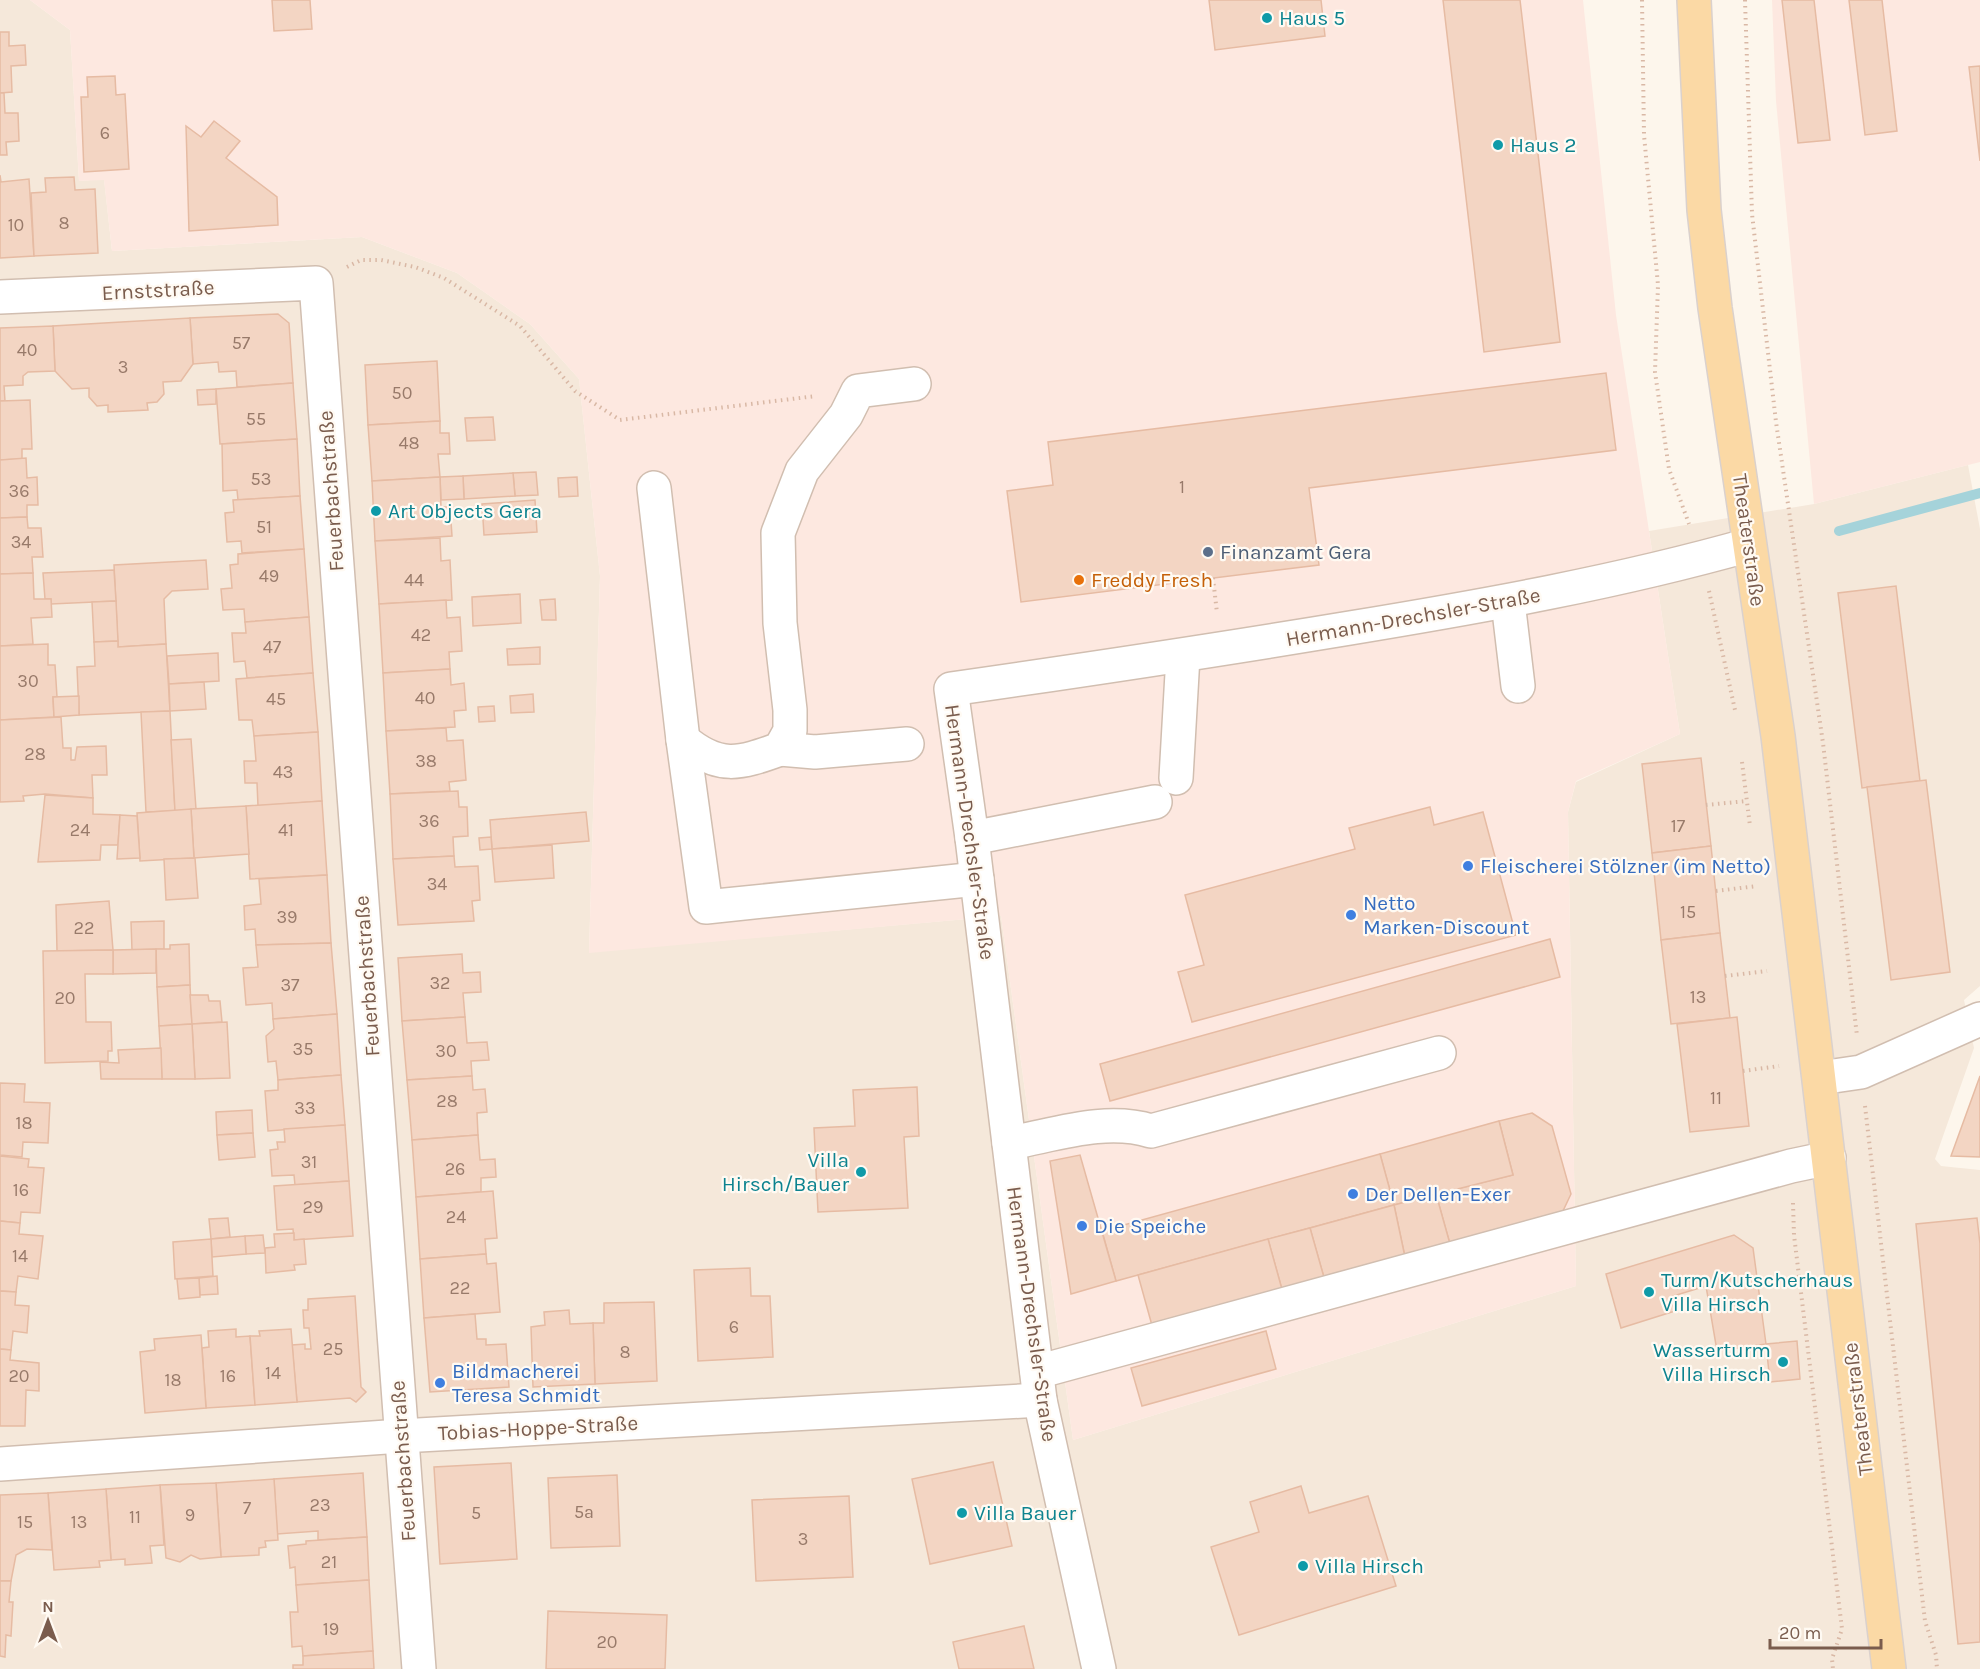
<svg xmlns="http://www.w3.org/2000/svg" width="1980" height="1669" viewBox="0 0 1980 1669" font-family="Karla,sans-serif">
  <rect width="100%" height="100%" fill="#fdf6ec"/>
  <path fill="#f5e8da" d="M0,0H30L70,30L79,181L104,179L112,251L362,237L457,273L530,324L579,379L600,576L589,952L1001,916L1073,1440L1576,1286L1568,812L1576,782L1680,734L1649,531L1814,504L1968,465L1980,529V986L1964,1000L1974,1048L1935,1159L1941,1166L1980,1170V1669H0Z"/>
  <g fill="#fde8e0">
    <path d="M30,0H1583L1616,315L1680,734L1576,781L1568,812L1576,1286L1073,1440L1001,916L589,953L600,576L579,379L530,324L457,273L362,237L112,251L104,180L79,181L70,30Z"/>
    <path d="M1772,0H1980V462L1814,504L1776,101Z"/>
  </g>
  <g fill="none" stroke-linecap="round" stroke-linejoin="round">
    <path stroke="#a5d3da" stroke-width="10" d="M1839,531L1980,493"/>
  </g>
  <g fill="#f3d5c3" stroke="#e6bba3" stroke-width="1.5">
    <path d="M272,0H310L312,29L274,31Z"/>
    <path d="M1209,0H1321L1325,36L1215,50Z"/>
    <path d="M1443,0H1520L1560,342L1484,352Z"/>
    <path d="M1782,0H1814L1830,140L1798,143Z"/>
    <path d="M1849,0H1882L1897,131L1865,135Z"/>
    <path d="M0,32H9V46L25,45L26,65L11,66L12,92L0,93Z"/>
    <path d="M1980,66V161L1969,67Z"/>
    <path d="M115,76L116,95L125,94L129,169L84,172L81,97H88L87,77Z"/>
    <path d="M0,93H4L5,113H18L19,141L6,142L7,155H0Z"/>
    <path d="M214,121L240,141L226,158L277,197L278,225L189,231L186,126L201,137Z"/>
    <path d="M0,175L1,182L29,179L34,256L0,258Z"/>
    <path d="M74,177L75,190L95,189L98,253L34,256L31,193L46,192L45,178Z"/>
    <path d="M278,314L289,323L293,383L237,387L236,371L219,372L218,362L193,364L190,318Z"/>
    <path d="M190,318L193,364L181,381L163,382L164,394L157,402L147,403L148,410L108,412V405L97,406L89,397V388L72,389L55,371L53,326Z"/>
    <path d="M53,326L55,371L28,372L23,376V385L4,386L5,401H0V328Z"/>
    <path d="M437,361L440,421L368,425L365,365Z"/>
    <path d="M1606,373L1616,450L1309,488L1319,565L1021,602L1007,491L1053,485L1048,442Z"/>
    <path d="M293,383L297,439L220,444L216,389Z"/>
    <path d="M216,389V404L198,405L197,390Z"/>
    <path d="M30,400L32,449H22V459L0,460V401Z"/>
    <path d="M493,417L495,440L467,441L465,418Z"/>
    <path d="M440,421V433H449L450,454H438L440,477L372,481L368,425Z"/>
    <path d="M297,439L300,496L238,500L237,490L223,491L222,444Z"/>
    <path d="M26,458L27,478L37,477L38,505H27V517L0,518V460Z"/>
    <path d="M536,472L538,495L515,496L513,473Z"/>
    <path d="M513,473L515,496L464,499L463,476Z"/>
    <path d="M463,476L464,499L441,500L440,477Z"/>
    <path d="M440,477L441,507H450L452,536L375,541L372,481Z"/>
    <path d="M577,477L578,496L559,497L558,478Z"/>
    <path d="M300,496L304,549L242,553L241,541L227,542L225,513L234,512L233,500Z"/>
    <path d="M535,500L537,532L484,535L482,504Z"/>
    <path d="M27,517L28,528H41L43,557H32L33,573L0,574V518Z"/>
    <path d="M440,538L441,561L450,560L452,600L379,604L375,541Z"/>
    <path d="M304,549L309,617L245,622L244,609L223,610L221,589L232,588L230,565L238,564V554Z"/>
    <path d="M206,560L208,589L172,591L164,599L166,644L118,647L114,565Z"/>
    <path d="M114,570L116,601L51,604V599H45L43,573Z"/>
    <path d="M33,573L34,599H51L52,617L31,618L33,644L0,646V574Z"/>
    <path d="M1896,586L1920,781L1862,788L1838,593Z"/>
    <path d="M520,594L521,623L473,626L472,597Z"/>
    <path d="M555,599L556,620H542L540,600Z"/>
    <path d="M446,600L447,618L460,617L462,651L449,652L450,669L383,673L379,604Z"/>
    <path d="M116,601L118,641L94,642L92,602Z"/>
    <path d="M309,617L313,673L247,678L245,661L234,662L232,633H246L245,622Z"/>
    <path d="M118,641V647L166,644L170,711L79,715L77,667L95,666L94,642Z"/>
    <path d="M48,644V665H55L57,697H53L54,717L0,720V646Z"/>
    <path d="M540,647V664L508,665L507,649Z"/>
    <path d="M218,653L219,681L169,684L167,656Z"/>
    <path d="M450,669L451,685L464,683L466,710L454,711L455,727L386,731L383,673Z"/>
    <path d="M313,673L318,732L254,736L252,720H239L236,679Z"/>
    <path d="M204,682L206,709L170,711L169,684Z"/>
    <path d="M533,694L534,712L511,713L510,696Z"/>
    <path d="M79,696V715L54,717L53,697Z"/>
    <path d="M494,706L495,721L479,722L478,707Z"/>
    <path d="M170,711L175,811L146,812L141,712Z"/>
    <path d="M61,717L63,748H71V760H75L77,747L106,746L107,775H92L93,798L45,794L23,796L24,801L0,802V720Z"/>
    <path d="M446,728L447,741L463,740L466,780L449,782L450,791L390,794L386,731Z"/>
    <path d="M318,732L322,801L258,806L257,783H245L244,761H256L254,736Z"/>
    <path d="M191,739L196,809L175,811L171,740Z"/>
    <path d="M1701,758L1711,846L1652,853L1642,764Z"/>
    <path d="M1926,780L1950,972L1891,980L1867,787Z"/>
    <path d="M458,791L459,807H467L468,836L453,837L454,856L393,859L390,794Z"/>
    <path d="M45,795L93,798V814L120,815L118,845H101L100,860L38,862Z"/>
    <path d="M322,801L327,875L250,879L246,806Z"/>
    <path d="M246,806L249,854L194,858L191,809Z"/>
    <path d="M1430,807L1434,825L1483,812L1516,935L1192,1022L1178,972L1204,965L1185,895L1355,849L1349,828Z"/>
    <path d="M191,809L194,858L140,861L137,813Z"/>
    <path d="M586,812L589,841L492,849L490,820Z"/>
    <path d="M120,815L137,816L140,858L117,859Z"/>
    <path d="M491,837L492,849L480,850L479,838Z"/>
    <path d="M552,845L554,878L495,882L492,849Z"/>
    <path d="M1711,846L1720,933L1661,940L1652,853Z"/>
    <path d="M454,856L455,867L478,866L480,900L472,901L474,921L398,925L393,859Z"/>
    <path d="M195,858L198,898L166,900L164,859Z"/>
    <path d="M327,875L331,943L256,945L255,929L245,930L244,906L261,904L259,879Z"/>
    <path d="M109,901L113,950L57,951L56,905Z"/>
    <path d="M164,921V949L132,950L131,922Z"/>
    <path d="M1720,933L1730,1018L1671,1024L1661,940Z"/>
    <path d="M1550,939L1560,977L1110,1101L1100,1064Z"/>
    <path d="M331,943L337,1014L273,1019L272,1003L246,1005L243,968L258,967L256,945Z"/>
    <path d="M189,944L190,985L157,987L156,949H170V945Z"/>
    <path d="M156,949V973L113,974V950Z"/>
    <path d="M113,950V974H85L86,1022H111L112,1051H108V1061L45,1063L43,951Z"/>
    <path d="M462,954L463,973L480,972L481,992L463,993L465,1017L402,1021L398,958Z"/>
    <path d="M190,985L192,1024L159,1026L157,987Z"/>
    <path d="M190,995H208L209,1001H220L222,1022L192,1024Z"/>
    <path d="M337,1014L341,1075L278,1080L276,1061L268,1062L266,1036L274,1029L273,1019Z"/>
    <path d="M465,1017L467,1043L487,1042L489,1060L471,1061L472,1076L407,1080L402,1021Z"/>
    <path d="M1737,1017L1749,1126L1690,1132L1677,1024Z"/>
    <path d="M227,1022L230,1078L195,1079L192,1024Z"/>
    <path d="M192,1024L195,1079H162L159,1026Z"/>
    <path d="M161,1048L162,1079H101L100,1062L119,1063L118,1050Z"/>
    <path d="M341,1075L345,1125L268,1131L265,1091L278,1090V1080Z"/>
    <path d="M472,1076L473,1090L485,1089L487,1112L477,1113L478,1135L412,1140L407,1080Z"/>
    <path d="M1980,1076V1157L1951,1156Z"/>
    <path d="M0,1083L25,1084L24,1102L50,1103L48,1143L23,1142L22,1157L0,1155Z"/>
    <path d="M917,1087L919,1136L904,1137L908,1208L818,1212L814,1128L855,1126L853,1090Z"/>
    <path d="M252,1110L253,1133L217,1135L216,1112Z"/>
    <path d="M1532,1113L1552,1126L1571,1194L1561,1215L1450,1244L1436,1194L1513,1175L1499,1121Z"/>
    <path d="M1499,1121L1513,1175L1394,1205L1380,1154Z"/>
    <path d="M345,1125L349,1181L295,1185L294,1175L272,1176L270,1150L278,1149L277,1142H285L284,1129Z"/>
    <path d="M253,1133L255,1157L219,1160L217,1135Z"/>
    <path d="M478,1135L480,1160L495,1159L496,1177L481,1178V1192L416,1197L412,1140Z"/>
    <path d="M1380,1154L1394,1205L1116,1281L1102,1231Z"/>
    <path d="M1080,1155L1116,1281L1071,1294L1050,1161Z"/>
    <path d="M0,1156L29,1159L28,1167L44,1168L40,1213L21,1212L20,1223L0,1221Z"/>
    <path d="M349,1181L353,1236L294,1240L293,1229L277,1230L274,1186Z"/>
    <path d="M493,1191L497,1238L485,1239L486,1254L420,1259L416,1197Z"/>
    <path d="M1436,1194L1450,1244L1405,1257L1394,1205Z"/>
    <path d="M1394,1205L1405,1257L1325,1281L1310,1228Z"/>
    <path d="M228,1218L230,1237L211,1239L209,1219Z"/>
    <path d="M1977,1218L1980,1244V1642L1958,1644L1916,1224Z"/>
    <path d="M0,1221L20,1223L19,1234L43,1236L38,1279L18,1276L16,1292L0,1291Z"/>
    <path d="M1310,1228L1325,1281L1283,1293L1268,1239Z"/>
    <path d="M294,1233V1240L304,1239L306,1264L294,1265L295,1270L266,1273L265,1248L275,1247L274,1234Z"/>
    <path d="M263,1235L265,1253L246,1254L245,1236Z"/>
    <path d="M1734,1235L1753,1248L1766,1344L1717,1351L1706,1286L1670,1297L1675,1311L1621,1328L1606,1274Z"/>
    <path d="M245,1236L246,1254L212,1257L211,1239Z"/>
    <path d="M211,1239L213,1276L175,1279L173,1242Z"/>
    <path d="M1268,1239L1283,1293L1153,1329L1138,1275Z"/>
    <path d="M486,1254L487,1264L496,1263L500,1312L424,1318L420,1259Z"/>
    <path d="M750,1268L751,1296H770L773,1357L698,1361L694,1270Z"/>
    <path d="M217,1276L218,1294L200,1295L199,1278Z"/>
    <path d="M199,1278L200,1297L179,1299L177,1279Z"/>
    <path d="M0,1291L16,1292L15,1305L29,1306L27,1333L13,1331L11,1350L0,1349Z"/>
    <path d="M355,1296L361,1387L366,1392L356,1402L350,1398L297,1402L292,1345L305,1344V1349H311L309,1328H304L303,1310H308V1299Z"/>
    <path d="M654,1302L657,1381L595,1384L593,1323H604V1303Z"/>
    <path d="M569,1310L570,1324L593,1323L595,1384L533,1387L531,1327L545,1325L544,1312Z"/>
    <path d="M475,1314L477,1339H486V1345L506,1344L509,1387L430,1392L424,1318Z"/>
    <path d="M236,1329V1337L250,1336L255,1405L206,1408L202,1348L209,1347L208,1331Z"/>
    <path d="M291,1329L297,1402L255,1405L250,1336H260L259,1331Z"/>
    <path d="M1266,1331L1276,1369L1142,1406L1131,1368Z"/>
    <path d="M201,1335L206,1408L145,1413L140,1352L155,1350L154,1339Z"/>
    <path d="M1797,1341L1800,1379L1770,1382L1766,1344Z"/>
    <path d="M0,1349L11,1350L10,1360L39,1363V1391L26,1390L25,1426H0Z"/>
    <path d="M993,1462L1012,1546L930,1564L912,1479Z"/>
    <path d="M511,1463L517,1559L440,1564L434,1467Z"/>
    <path d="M363,1473L367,1537L318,1540V1531L277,1534L274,1479Z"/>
    <path d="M617,1475L620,1546L551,1548L548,1478Z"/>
    <path d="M274,1479L278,1540L265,1541L266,1547L259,1548V1555L221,1557L216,1483Z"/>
    <path d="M216,1483L221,1557L200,1559L191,1555L180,1562L166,1558L160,1485Z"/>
    <path d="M160,1485L164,1545L150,1546L152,1563L125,1565V1559L111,1560L106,1489Z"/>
    <path d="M1301,1486L1309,1513L1368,1496L1396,1586L1239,1635L1211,1547L1259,1532L1250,1502Z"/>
    <path d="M106,1489L111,1560L99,1561L100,1567L54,1570L48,1493Z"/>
    <path d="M48,1493L52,1550L27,1549L16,1555L11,1581H0V1495Z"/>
    <path d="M849,1496L853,1577L756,1581L752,1500Z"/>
    <path d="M367,1537L369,1580L296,1585L295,1567L290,1568L288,1546L306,1544V1541Z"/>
    <path d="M369,1580L373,1651L303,1656L302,1646L292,1647L290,1612H298L296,1585Z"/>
    <path d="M0,1581H11L9,1602H13L11,1636L6,1635L5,1657L0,1656Z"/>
    <path d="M548,1611L667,1615L665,1669H546Z"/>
    <path d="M1024,1626L1034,1669H959L953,1642Z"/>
    <path d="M373,1651L374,1669H293V1665H303V1656Z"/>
  </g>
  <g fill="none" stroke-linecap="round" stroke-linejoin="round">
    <g stroke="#d1beb0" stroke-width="36">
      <g id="minor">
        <path d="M0,297L316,283L419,1669"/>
        <path d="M654,488L683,740L706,907L977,879"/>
        <path d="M1508,602L1518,686"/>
        <path d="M683,740C719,770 739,764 780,749L790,731V710L780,623L778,533L802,471L846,415L858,391L914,384"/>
        <path d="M780,749L815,752L907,744"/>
        <path d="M1176,778L1183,656"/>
        <path d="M972,838L1155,802"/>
        <path d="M1820,1078L1861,1072L1980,1019"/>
        <path d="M1009,1143C1055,1135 1105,1117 1151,1131L1439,1053"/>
        <path d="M1037,1372L1791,1166L1829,1158"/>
        <path d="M0,1464L401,1436L1040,1400"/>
        <path d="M1099,1669L1040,1400L972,838L951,689C1084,670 1217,650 1350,628C1484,606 1618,582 1749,545"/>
      </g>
    </g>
    <g stroke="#dad1cd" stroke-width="36">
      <path id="major" d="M1694,0L1704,210L1715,308L1778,736L1889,1669"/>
    </g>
    <g stroke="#d9b8a5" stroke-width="4" stroke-dasharray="1.5 4.5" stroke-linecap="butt">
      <path d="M1642,0L1644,135L1658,285L1655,372L1669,469L1689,524"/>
      <path d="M1745,0L1752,214L1776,422L1823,743L1857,1036"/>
      <path d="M347,267L361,260H381L415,267L444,278L520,326L575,391L620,420L816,396"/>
      <path d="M1213,578L1217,613"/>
      <path d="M1709,591L1735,710"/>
      <path d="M1742,762L1750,826"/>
      <path d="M1706,805L1747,801"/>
      <path d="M1716,891L1757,886"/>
      <path d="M1725,976L1767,971"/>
      <path d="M1743,1071L1779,1066"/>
      <path d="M1865,1106L1925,1621L1936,1655L1937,1669"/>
      <path d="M1793,1203L1794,1235L1842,1629L1832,1659L1833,1669"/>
    </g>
    <use href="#minor" stroke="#fff" stroke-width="33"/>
    <use href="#major" stroke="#fbd9a5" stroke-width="33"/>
  </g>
  <g fill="#0f9aa8" stroke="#fffaf3" stroke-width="2">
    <circle cx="1267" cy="18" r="6"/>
    <circle cx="1498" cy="145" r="6"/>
    <circle cx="376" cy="511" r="6"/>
    <circle cx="861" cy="1172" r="6"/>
    <circle cx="1649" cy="1292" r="6"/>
    <circle cx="1783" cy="1362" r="6"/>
    <circle cx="962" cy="1513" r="6"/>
    <circle cx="1303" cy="1566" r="6"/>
  </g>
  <circle fill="#5c6f8a" stroke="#fffaf3" stroke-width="2" cx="1208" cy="552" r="6"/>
  <circle fill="#e8710a" stroke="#fffaf3" stroke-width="2" cx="1079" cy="580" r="6"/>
  <g fill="#3f7fe0" stroke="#fffaf3" stroke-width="2">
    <circle cx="1468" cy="866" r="6"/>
    <circle cx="1351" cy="915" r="6"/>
    <circle cx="1353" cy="1194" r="6"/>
    <circle cx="1082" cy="1226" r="6"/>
    <circle cx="440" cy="1383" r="6"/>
  </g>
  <g text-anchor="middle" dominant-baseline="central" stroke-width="4.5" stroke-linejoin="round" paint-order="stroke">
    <g font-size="18" fill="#987a6a">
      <text x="105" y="133">6</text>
      <text x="64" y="223">8</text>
      <text x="16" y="225">10</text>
      <text x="241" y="343">57</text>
      <text x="27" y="350">40</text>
      <text x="123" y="367">3</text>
      <text x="402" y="393">50</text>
      <text x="256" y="419">55</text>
      <text x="409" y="443">48</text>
      <text x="261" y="479">53</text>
      <text x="1182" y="487">1</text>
      <text x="19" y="491">36</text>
      <text x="264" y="527">51</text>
      <text x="21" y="542">34</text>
      <text x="269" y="576">49</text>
      <text x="414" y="580">44</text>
      <text x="421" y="635">42</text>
      <text x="272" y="647">47</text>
      <text x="28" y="681">30</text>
      <text x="425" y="698">40</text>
      <text x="276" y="699">45</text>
      <text x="35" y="754">28</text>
      <text x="426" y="761">38</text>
      <text x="283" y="772">43</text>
      <text x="429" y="821">36</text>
      <text x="1678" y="826">17</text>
      <text x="80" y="830">24</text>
      <text x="286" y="830">41</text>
      <text x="437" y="884">34</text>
      <text x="1688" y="912">15</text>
      <text x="287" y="917">39</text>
      <text x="84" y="928">22</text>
      <text x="440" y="983">32</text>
      <text x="290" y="985">37</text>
      <text x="1698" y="997">13</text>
      <text x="65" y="998">20</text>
      <text x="303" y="1049">35</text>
      <text x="446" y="1051">30</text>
      <text x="1716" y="1098">11</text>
      <text x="447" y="1101">28</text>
      <text x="305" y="1108">33</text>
      <text x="24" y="1123">18</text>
      <text x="309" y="1162">31</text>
      <text x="455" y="1169">26</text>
      <text x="21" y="1190">16</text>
      <text x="313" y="1207">29</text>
      <text x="456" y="1217">24</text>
      <text x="20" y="1256">14</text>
      <text x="460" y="1288">22</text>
      <text x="734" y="1327">6</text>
      <text x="333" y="1349">25</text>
      <text x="625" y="1352">8</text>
      <text x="273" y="1373">14</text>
      <text x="19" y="1376">20</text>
      <text x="228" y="1376">16</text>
      <text x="173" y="1380">18</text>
      <text x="320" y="1505">23</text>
      <text x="247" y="1508">7</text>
      <text x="584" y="1512">5a</text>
      <text x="476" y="1513">5</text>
      <text x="190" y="1515">9</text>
      <text x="135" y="1517">11</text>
      <text x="25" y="1522">15</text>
      <text x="79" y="1522">13</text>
      <text x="803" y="1539">3</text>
      <text x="329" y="1562">21</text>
      <text x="331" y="1629">19</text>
      <text x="607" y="1642">20</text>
    </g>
    <g font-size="21" fill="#0d838f" stroke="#fffaf3" text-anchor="start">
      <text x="1279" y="18">Haus 5</text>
      <text x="1510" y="145">Haus 2</text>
      <text x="388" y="511">Art Objects Gera</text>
      <text x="849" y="1160" text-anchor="end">Villa<tspan x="849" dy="24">Hirsch/Bauer</tspan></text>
      <text x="1661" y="1280">Turm/Kutscherhaus<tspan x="1661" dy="24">Villa Hirsch</tspan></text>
      <text x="1771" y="1350" text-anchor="end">Wasserturm<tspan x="1771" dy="24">Villa Hirsch</tspan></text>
      <text x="974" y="1513">Villa Bauer</text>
      <text x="1315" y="1566">Villa Hirsch</text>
    </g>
    <g font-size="21" fill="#7a5c4d" stroke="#fffaf3">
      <text transform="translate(158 290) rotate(-3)">Ernststraße</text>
      <text transform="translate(331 491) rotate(-94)">Feuerbachstraße</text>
      <text transform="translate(1749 540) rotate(82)">Theaterstraße</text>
      <text transform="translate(1413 617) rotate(-10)">Hermann-Drechsler-Straße</text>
      <text transform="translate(970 832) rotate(82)">Hermann-Drechsler-Straße</text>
      <text transform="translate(367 976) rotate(-94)">Feuerbachstraße</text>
      <text transform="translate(1032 1314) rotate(82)">Hermann-Drechsler-Straße</text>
      <text transform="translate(1858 1409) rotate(-97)">Theaterstraße</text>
      <text transform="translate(538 1428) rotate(-3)">Tobias-Hoppe-Straße</text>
      <text transform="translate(403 1461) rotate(-94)">Feuerbachstraße</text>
    </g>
    <g font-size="21" fill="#4e5e75" stroke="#fffaf3" text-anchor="start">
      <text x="1220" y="552">Finanzamt Gera</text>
    </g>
    <g font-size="21" fill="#c56008" stroke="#fffaf3" text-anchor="start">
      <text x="1091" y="580">Freddy Fresh</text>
    </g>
    <g font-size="21" fill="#366cbe" stroke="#fffaf3" text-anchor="start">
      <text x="1480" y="866">Fleischerei Stölzner (im Netto)</text>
      <text x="1363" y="903">Netto<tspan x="1363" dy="24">Marken-Discount</tspan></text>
      <text x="1365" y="1194">Der Dellen-Exer</text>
      <text x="1094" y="1226">Die Speiche</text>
      <text x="452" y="1371">Bildmacherei<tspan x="452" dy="24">Teresa Schmidt</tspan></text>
    </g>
  </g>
  <g transform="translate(48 1621)" stroke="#fffaf3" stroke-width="4.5" paint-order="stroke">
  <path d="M0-4.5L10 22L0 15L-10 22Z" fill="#7a5c4d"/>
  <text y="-9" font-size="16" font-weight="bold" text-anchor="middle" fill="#7a5c4d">N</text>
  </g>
  <path d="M1770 1639v9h111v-9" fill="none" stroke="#7a5c4d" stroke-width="3"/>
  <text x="1779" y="1639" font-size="18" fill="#7a5c4d" stroke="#fffaf3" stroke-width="4.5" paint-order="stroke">20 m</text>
</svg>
